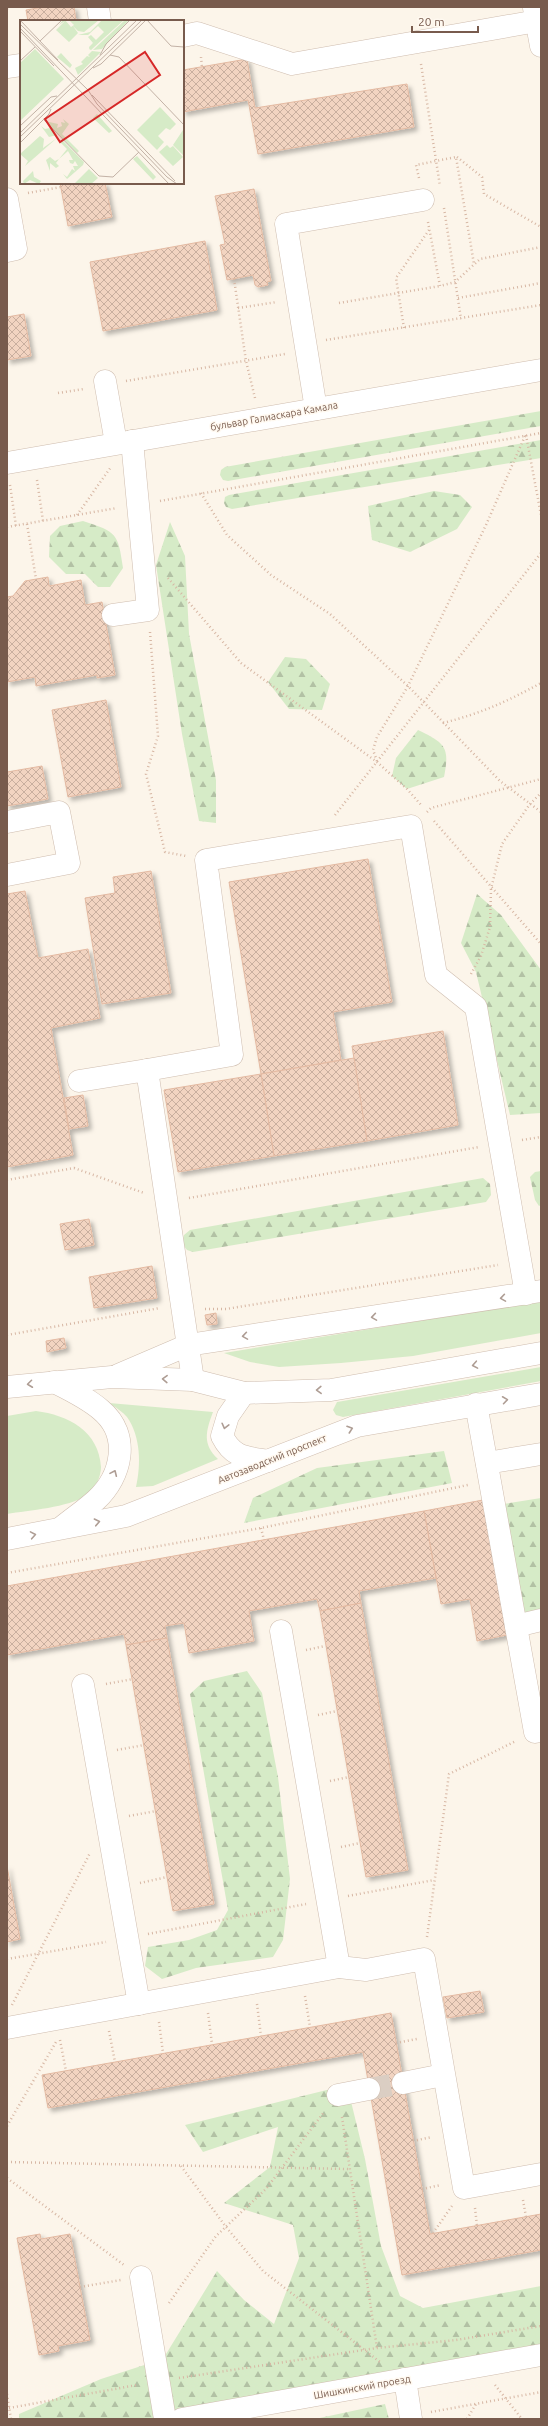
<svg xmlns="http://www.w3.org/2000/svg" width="548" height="2426" viewBox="0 0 548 2426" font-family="Ubuntu,sans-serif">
  <defs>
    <pattern id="forest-firs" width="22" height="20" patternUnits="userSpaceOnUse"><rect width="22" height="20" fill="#d6ebc7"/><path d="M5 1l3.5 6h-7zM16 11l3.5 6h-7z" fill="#b2c1a4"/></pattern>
    <pattern id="building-cross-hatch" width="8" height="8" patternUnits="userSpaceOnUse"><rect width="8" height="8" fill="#f2d4c1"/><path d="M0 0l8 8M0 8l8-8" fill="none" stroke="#c9af9f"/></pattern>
    <filter id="shadow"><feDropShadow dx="3.5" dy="3.5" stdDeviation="2" flood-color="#0004"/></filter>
  </defs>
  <rect width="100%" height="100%" fill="#fcf5ea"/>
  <g fill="#d6ebc7">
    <path d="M541,1301V1333L413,1356L341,1363L279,1367L250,1362L224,1353Z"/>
    <path d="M541,1367V1381L343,1417L336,1415L333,1410L337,1402L343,1401Z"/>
    <path d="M109,1403L213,1412C206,1431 202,1444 218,1459L153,1486L136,1487C141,1465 141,1437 127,1417C123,1412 115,1407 109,1403Z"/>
    <path d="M36,1411C68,1415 99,1431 101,1467C101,1477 95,1489 87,1495C68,1508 29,1510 7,1514V1416Z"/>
  </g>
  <g fill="url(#forest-firs)">
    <path d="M541,411V426L228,481L223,480L220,475L221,470L225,467Z"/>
    <path d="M541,440V458L232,509L226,507L224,503L225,497L229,495Z"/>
    <path d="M434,491L460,495L472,507L457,529L410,552L372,540L368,506Z"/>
    <path d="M83,521C117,532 118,533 123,568L110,587H98L85,574H66L49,557L50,536L60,526Z"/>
    <path d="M170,522L185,556L189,634L216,780V823L199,821L182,734L156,565Z"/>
    <path d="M285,657L306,659L330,684L322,710L289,709L268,682Z"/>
    <path d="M418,730C445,743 450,747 444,777L407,789L392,776L396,758Z"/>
    <path d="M477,894L501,915L541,970V1113L510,1115L476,972L461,943Z"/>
    <path d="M541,1171V1205L539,1206L535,1200L530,1177L535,1172Z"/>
    <path d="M483,1178L490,1184L491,1195L486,1202L193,1252L187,1250L182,1244L184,1235L190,1230Z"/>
    <path d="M444,1451L452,1483L244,1523L253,1498L317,1468Z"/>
    <path d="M541,1498V1611L523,1615L504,1504Z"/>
    <path d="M247,1671L262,1693L278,1777L290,1879L283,1940L273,1957L196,1968L162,1979L145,1966L148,1947L189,1940L217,1930L228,1910L190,1694L204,1681Z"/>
    <path d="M347,2085L365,2159L381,2246L400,2296L423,2308L541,2286V2348L181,2411L153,2419H19V2414L101,2379L163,2359L217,2271L244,2300L274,2324L299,2258L293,2225L224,2203L270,2167L278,2127L203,2152L185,2125Z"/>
    <path d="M385,2404L389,2419H315Z"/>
  </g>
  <g fill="url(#building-cross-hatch)" stroke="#e4baa2" filter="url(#shadow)">
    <path d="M43,7H74L76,21H28L26,10Z"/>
    <path d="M247,59L255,108L407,84L414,127L258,154L248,100L183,112V70Z"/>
    <path d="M60,183H105L112,217L68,226Z"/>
    <path d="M254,189L271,281L267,282L268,285L258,287L255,285L253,275L227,280L220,245L225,244L215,196Z"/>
    <path d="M205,241L217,310L103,331L90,262Z"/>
    <path d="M24,314L31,356L7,360V317Z"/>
    <path d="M48,577L49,586L81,580L85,605L102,602L115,675L97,678V675L36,686L35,677L7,682V597L13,596L25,581Z"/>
    <path d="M106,700L121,787L68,797L52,710Z"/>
    <path d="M42,766L48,799L7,806V772Z"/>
    <path d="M368,859L392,1002L333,1012L341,1060L261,1074L229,882Z"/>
    <path d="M151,871L171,993L102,1004L85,898L115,893L113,877Z"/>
    <path d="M25,891L38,958L88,949L100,1018L51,1028L73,1155L7,1167V894Z"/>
    <path d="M443,1031L458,1125L367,1141L352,1046Z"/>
    <path d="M354,1058L367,1141L274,1156L261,1074Z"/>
    <path d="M261,1074L274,1156L178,1172L164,1090Z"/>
    <path d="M83,1095L88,1126L69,1129L64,1098Z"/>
    <path d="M89,1219L94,1245L65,1250L60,1224Z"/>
    <path d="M152,1266L157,1298L94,1308L89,1277Z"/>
    <path d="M216,1313L217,1324L207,1325L205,1315Z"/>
    <path d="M64,1338L66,1348L47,1352L46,1341Z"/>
    <path d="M483,1500L507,1635L477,1641L470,1599L441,1604L424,1511Z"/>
    <path d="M424,1511L436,1578L359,1591L361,1603L320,1611L317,1599L249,1611L254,1641L189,1653L184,1623L165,1626L167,1638L126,1645L124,1634L7,1655V1586Z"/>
    <path d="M361,1603L408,1870L366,1877L320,1611Z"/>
    <path d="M167,1638L214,1904L173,1911L126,1645Z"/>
    <path d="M7,1866L20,1939L7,1942Z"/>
    <path d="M480,1991L484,2012L447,2018L443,1997Z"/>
    <path d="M391,2013L430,2234L541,2214V2250L402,2275L363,2052L48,2108L42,2075Z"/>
    <path d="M40,2234L41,2239L70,2234L90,2340L58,2346L59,2351L39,2355L17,2238Z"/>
  </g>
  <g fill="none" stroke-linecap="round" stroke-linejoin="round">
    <path stroke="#dbcec3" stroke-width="22" stroke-dasharray="22 11" stroke-linecap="butt" d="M369,2089L403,2083"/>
    <g stroke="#cfbdaf" stroke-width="23">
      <g id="minor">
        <path d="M98,7L100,21"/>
        <path d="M534,8L541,46"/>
        <path d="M183,36L197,33L292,64L537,21"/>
        <path d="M7,67L21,65"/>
        <path d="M7,199L16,249L7,251"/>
        <path d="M105,381L116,443"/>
        <path d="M316,409L286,224L423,200"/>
        <path d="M7,463L541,370"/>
        <path d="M113,615L148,610L132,441"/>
        <path d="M7,822L59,812L69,863L7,875"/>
        <path d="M147,1070L232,1055L206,860L411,826L436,975L476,1007L526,1294"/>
        <path d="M79,1081L147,1070L193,1380"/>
        <path d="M118,1375L188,1345L541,1291"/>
        <path d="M54,1382C70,1390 87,1398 101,1410C131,1435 122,1476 96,1500C85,1510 73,1518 62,1527"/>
        <path d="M7,1387L112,1377L193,1380L244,1393L331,1390L541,1353"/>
        <path d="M244,1393L228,1416L222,1436C233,1458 246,1457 268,1461"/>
        <path d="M476,1404L535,1732L541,1731"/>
        <path d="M487,1463L541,1454"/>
        <path d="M7,1539L126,1516L357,1426L541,1394"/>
        <path d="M516,1626L541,1620"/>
        <path d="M281,1631L339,1967"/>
        <path d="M83,1685L139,2004"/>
        <path d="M7,2028L339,1967L366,1970L424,1959L464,2188L541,2174"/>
        <path d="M403,2083L443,2075"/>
        <path d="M338,2095L369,2089"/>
        <path d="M141,2277L165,2419"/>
        <path d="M405,2379L411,2419"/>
        <path d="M182,2419L541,2355"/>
      </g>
    </g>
    <g stroke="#d7b7a4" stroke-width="2.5" stroke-dasharray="1 3" stroke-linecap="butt">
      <path d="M7,9L8,7"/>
      <path d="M201,57L202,67"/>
      <path d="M421,64L440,186"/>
      <path d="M457,157L482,177L484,194L541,227"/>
      <path d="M419,178L416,165L456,157L474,264"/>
      <path d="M28,193L61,187"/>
      <path d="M444,208L461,319"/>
      <path d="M428,222L440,286L455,282L480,259L541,247"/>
      <path d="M234,279L246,361L255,398"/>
      <path d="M458,298L541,283"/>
      <path d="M339,303L440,286"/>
      <path d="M238,308L277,302"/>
      <path d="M404,328L396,278L429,230"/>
      <path d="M326,340L541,305"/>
      <path d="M126,381L285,354"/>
      <path d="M58,393L84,389"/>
      <path d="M526,435L541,515"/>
      <path d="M37,480L43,521"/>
      <path d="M10,485L16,526"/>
      <path d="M201,493L227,535L271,575L330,614L408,686L500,781L541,812"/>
      <path d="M160,501L541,433"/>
      <path d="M77,515L111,467"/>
      <path d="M27,524L36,579"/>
      <path d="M7,527L117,508"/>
      <path d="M168,578L241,663L377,762L407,789L422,806"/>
      <path d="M150,632L158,736L146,774L165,852L186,856"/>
      <path d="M443,723C482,713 506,702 541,683"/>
      <path d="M377,761L373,750L377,737L408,686L486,525L525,436"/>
      <path d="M427,812L431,808L541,779"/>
      <path d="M335,815L541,553"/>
      <path d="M434,821L541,944"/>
      <path d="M471,974L481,956L490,927L491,889L502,844L530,804L541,793"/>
      <path d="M522,1140L541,1137"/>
      <path d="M7,1180L74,1168L144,1193"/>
      <path d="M189,1198L479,1147"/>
      <path d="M205,1309H226L498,1265"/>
      <path d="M7,1335L160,1308"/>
      <path d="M261,1528L264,1540"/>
      <path d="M7,1573L261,1528L468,1485"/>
      <path d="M306,1650L325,1646"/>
      <path d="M106,1684L133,1679"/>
      <path d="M318,1715L337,1711"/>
      <path d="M117,1750L144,1745"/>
      <path d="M330,1781L349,1777"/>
      <path d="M129,1816L156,1811"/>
      <path d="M341,1847L360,1843"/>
      <path d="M140,1883L167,1877"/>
      <path d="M348,1896L434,1880"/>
      <path d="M148,1934L306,1904"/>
      <path d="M427,1937L449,1774L516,1741"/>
      <path d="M7,1959L106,1942"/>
      <path d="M305,1996L310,2027"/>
      <path d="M257,2004L261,2036"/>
      <path d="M12,2005L90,1853"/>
      <path d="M208,2013L212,2044"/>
      <path d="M159,2022L163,2053"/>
      <path d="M109,2031L115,2062"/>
      <path d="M60,2040L66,2071"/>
      <path d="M396,2043L417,2039"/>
      <path d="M342,2117L377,2348"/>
      <path d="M7,2126L56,2042"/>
      <path d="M413,2141L432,2137"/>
      <path d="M7,2162L349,2169"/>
      <path d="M181,2166L226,2227L263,2271L380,2362"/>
      <path d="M7,2178L124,2265"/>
      <path d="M422,2189L441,2185"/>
      <path d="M523,2200L526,2217"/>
      <path d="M475,2208L477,2226"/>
      <path d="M433,2233L452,2206"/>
      <path d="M80,2287L121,2280"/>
      <path d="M169,2303L216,2236L266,2189L324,2112"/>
      <path d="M179,2378L377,2348L456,2340L541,2326"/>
      <path d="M495,2385L522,2419"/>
      <path d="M7,2394L11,2419"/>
      <path d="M9,2408L137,2385"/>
      <path d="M431,2412L541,2392"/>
      <path d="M467,2419L476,2404"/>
    </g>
    <use href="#minor" stroke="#fff" stroke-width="22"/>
  </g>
  <defs><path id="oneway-chevron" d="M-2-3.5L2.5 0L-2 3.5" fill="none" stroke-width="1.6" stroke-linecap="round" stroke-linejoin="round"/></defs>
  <g stroke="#ae9d94">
    <use href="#oneway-chevron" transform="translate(503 1298) rotate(171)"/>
    <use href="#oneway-chevron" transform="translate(374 1317) rotate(171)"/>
    <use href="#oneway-chevron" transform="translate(245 1336) rotate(171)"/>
    <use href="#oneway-chevron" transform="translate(475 1365) rotate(170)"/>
    <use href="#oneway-chevron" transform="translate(165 1379) rotate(-178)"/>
    <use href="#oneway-chevron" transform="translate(30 1384) rotate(173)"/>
    <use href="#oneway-chevron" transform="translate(319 1390) rotate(178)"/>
    <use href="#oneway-chevron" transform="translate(505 1400) rotate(-8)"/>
    <use href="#oneway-chevron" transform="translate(225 1426) rotate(104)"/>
    <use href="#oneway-chevron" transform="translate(350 1429) rotate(-19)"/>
    <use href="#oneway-chevron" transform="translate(114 1473) rotate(-66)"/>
    <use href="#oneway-chevron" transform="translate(97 1522) rotate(-12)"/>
    <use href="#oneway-chevron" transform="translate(33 1535) rotate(-10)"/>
  </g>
  <g text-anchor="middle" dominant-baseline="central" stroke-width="3" stroke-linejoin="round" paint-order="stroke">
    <g font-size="10" fill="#785b4d" stroke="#fff9f0">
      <text transform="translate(274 416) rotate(-10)">бульвар Галиаскара Камала</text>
      <text transform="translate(272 1459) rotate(-22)">Автозаводский проспект</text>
      <text transform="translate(362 2387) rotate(-10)">Шишкинский проезд</text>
    </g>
  </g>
  <g transform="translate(20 20)">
    <rect width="164" height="164" fill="#fcf5ea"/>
    <path d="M43,0H45L51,7L54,5L49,0H79L64,12L58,11L53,6L58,13L49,22L36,10L45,1L39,5ZM82,0H104L70,30L69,28L73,23L68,17L71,15L76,20L84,12L78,6L68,15H58L70,12ZM105,0H109L82,29L73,30ZM72,31L81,32L58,55L55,48L63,44L61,42L67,36L70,37L68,35ZM140,87L156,104L150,110L146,108L138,116L144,122L137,130L117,110ZM163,110L164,112V136L153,125ZM147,125L150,128L153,126L163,137L153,146L139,132Z" fill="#d6ebc7"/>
    <path d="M95,0L102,1L71,30L69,27L96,2ZM41,33L52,45L50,48L37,37ZM77,94L92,111L89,113L73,98ZM43,99L49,104L42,114L59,131L57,133L25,101L38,104L37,108L42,106L41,102L45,103ZM21,106L25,109L30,108L37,115L29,117ZM20,116L24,119L23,128L37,118L5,146L8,141L0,134ZM42,120L64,142L63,145L47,159L43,154L47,157L52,149L55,151L53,146H58L55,141L53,144L50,143L49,140H53L48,131L39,139L47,129L40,122ZM117,136L136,157L133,160L113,139ZM30,137L35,141L39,139L36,143L39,146L36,148L30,143V151L26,140ZM13,151L14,157L21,161L19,164L10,160L4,164L3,161Z" fill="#d6ebc7"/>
    <path d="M15,29L44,59L0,101V43ZM69,149L78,158L71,164H54Z" fill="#d6ebc7"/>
    <path fill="none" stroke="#c3b2a6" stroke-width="1" d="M0,0L38,40M127,0L151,26L164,27M0,4L68,70L77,84L147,157L157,164M0,8L149,164M0,11L34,46M20,21L42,0M80,35L86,24L110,0M90,35L99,37L164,105M0,41L15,27M73,48L81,44L126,0M72,75L155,161M24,100L79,156L93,157L119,132M0,106L31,77L37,76M0,113L117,0M0,117L122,0M0,123L29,94L31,89"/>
    <path fill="#d62828" fill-opacity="0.15" stroke="#d62828" stroke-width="2" d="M125,32L140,55L40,122L25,99Z"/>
    <rect width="164" height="164" fill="none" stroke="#785b4d" stroke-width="2"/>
  </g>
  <rect width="548" height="2426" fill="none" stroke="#785b4d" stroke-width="16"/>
  <path d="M412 26v6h66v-6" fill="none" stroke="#785b4d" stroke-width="2"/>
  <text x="418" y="26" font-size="12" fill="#785b4d" stroke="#fff9f0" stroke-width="3" paint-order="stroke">20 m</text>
</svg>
